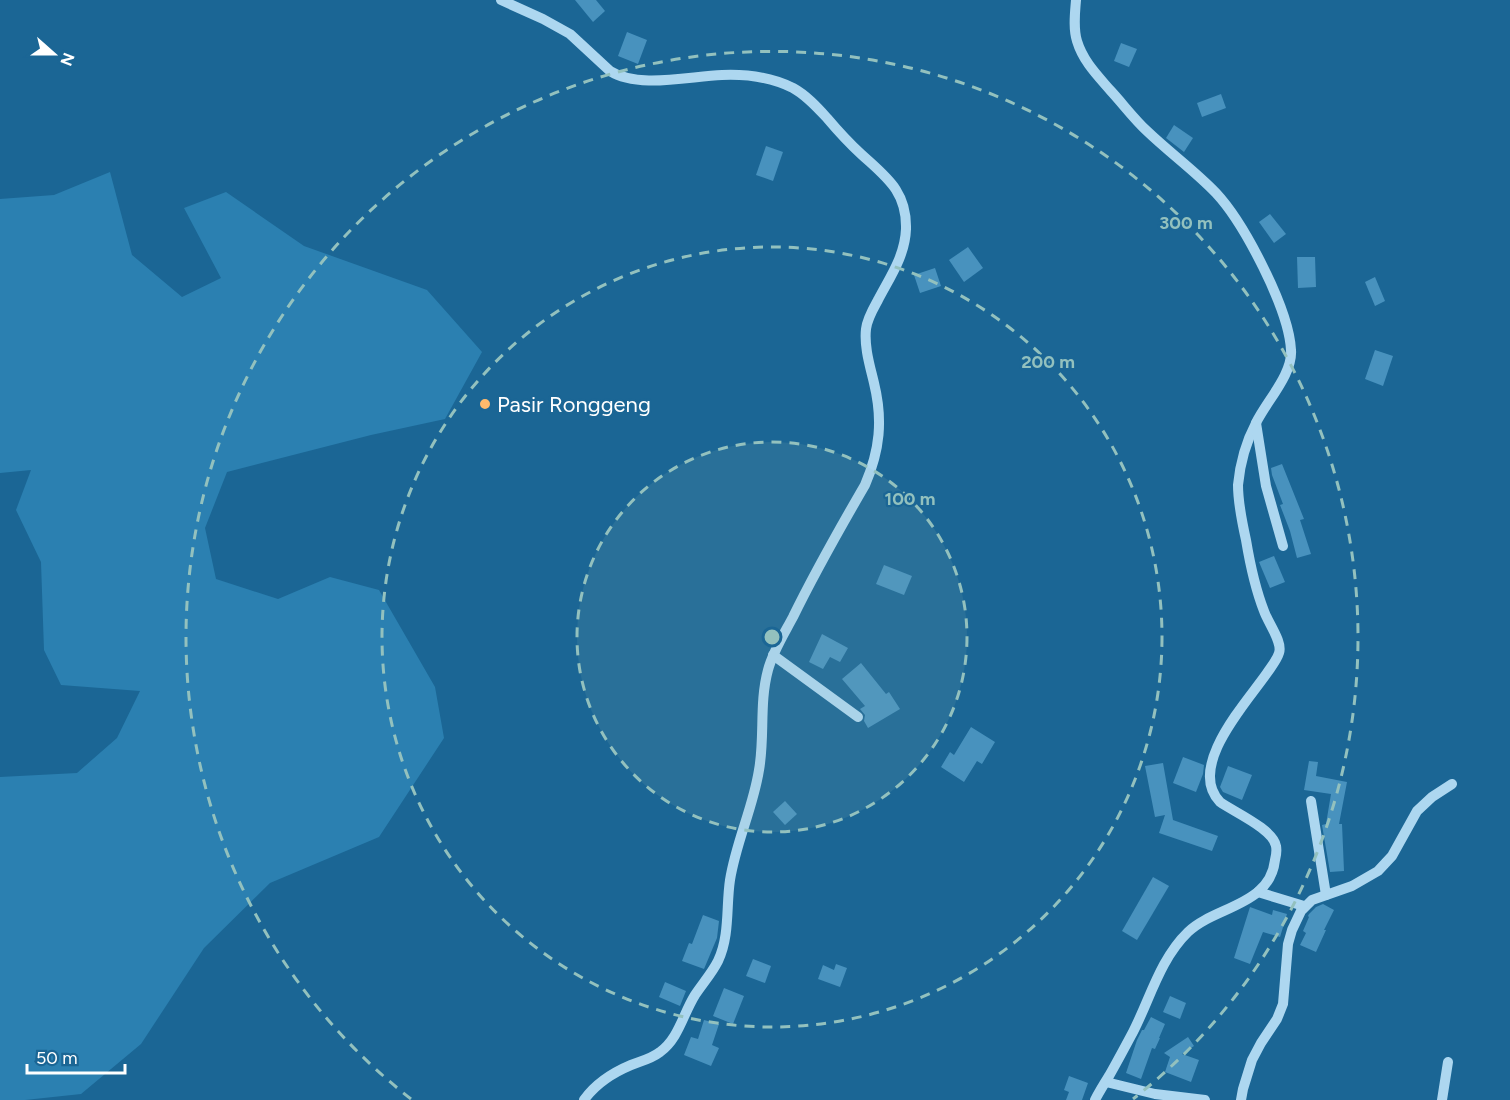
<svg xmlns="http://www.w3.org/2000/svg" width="1510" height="1100" viewBox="0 0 1510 1100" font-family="Figtree,sans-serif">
  <rect width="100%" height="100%" fill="#1b6695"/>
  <path fill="#2b80b1" d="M110,172L132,255L182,297L221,278L184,208L226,192L304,246L427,290L482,352L445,419L371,435L227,472L205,528L216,579L278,599L330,577L379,590L435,687L444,738L379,837L270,883L204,948L141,1044L81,1094L25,1100H0V777L77,773L117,738L140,691L61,685L44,650L41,562L16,510L31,470L0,473V199L54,195Z"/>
  <g fill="#4892be">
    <path d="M575,0H596L605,11L593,22Z"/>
    <path d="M627,32L647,40L638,64L618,56Z"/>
    <path d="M1121,43L1137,49L1129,67L1114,61Z"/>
    <path d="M1221,94L1226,108L1202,117L1197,103Z"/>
    <path d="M1174,125L1193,138L1184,152L1166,138Z"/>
    <path d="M766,146L783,152L773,181L756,175Z"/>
    <path d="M1270,214L1286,234L1274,243L1259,222Z"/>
    <path d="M968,247L983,268L964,282L949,260Z"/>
    <path d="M1297,257H1315L1316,287L1298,288Z"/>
    <path d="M935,268L941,286L920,293L914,275Z"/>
    <path d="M1375,277L1385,301L1375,306L1365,282Z"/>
    <path d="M1375,350L1393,356L1383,386L1365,379Z"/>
    <path d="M1282,464L1304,519L1300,520L1311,554L1297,558L1290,531L1280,505L1283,504L1272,475L1271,468Z"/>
    <path d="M1274,556L1285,582L1270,588L1259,562Z"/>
    <path d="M884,565L912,576L904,595L876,584Z"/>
    <path d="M822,634L848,648L840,662L830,657L823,669L809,662Z"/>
    <path d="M861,663L886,694L889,692L900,709L868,728L864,721L865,715L860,709L865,706L842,679Z"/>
    <path d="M971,727L995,742L982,764L977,761L964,782L941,767L950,752L954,755Z"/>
    <path d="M1183,757L1204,765L1203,774L1196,792L1173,783Z"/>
    <path d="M1309,761L1318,762L1316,776L1347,782L1339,824H1342L1344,871L1330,872L1322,825L1326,824L1331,794L1304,790Z"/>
    <path d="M1163,763L1173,820L1218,836L1212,851L1159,833L1165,815L1155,817L1145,766Z"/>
    <path d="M1228,766L1252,775L1242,800L1223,792L1220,787Z"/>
    <path d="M785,801L797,814L785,825L773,812Z"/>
    <path d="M1153,877L1169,886L1137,940L1122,931Z"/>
    <path d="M1323,904L1334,910L1324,930H1326L1316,952L1300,945L1306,933L1303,931L1309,917L1308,916L1309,914L1316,907Z"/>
    <path d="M1250,907L1272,915L1273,910L1287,914L1280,937L1263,932L1250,964L1234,958Z"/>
    <path d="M703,915L719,921L717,938L704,969L682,961L689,943L692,944Z"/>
    <path d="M753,959L771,966L765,983L746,976Z"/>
    <path d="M836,964L847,968L840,987L818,979L823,965L834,970Z"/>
    <path d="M665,982L686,991L680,1006L659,997Z"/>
    <path d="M724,988L744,996L733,1024L713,1016Z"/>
    <path d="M1170,996L1186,1003L1180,1019L1163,1012Z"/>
    <path d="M1151,1017L1165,1024L1159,1038H1160L1155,1049L1152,1048L1141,1079L1126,1073L1137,1040L1142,1030H1144Z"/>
    <path d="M704,1020L719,1024L712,1045L719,1048L711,1066L684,1055L691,1037L698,1039Z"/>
    <path d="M1188,1037L1194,1046L1182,1054L1199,1060L1191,1082L1165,1072L1170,1057L1164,1053Z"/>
    <path d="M1069,1076L1088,1083L1082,1100H1066L1069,1092L1064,1090Z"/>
  </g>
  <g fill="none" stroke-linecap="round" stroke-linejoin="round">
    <g stroke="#add7f0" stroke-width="10">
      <path d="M501,0L543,19L570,34L610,71C638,89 690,76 722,75C746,74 771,77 793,88C806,95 817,107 827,118C838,131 849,143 861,154C886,177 907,191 906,229C905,256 890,277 878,300C873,309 867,319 866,329C864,347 870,366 874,383C883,420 880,450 865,485C840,528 815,572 793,617C784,634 773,651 768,670C759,703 765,737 759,770C753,808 736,842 730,880C726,906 730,936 718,961C712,973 703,983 695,995C683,1014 679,1038 660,1052C651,1059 641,1061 631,1065C612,1073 596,1083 584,1100"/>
      <path d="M1076,0C1075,13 1073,28 1077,41C1083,61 1097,75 1110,90C1123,104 1134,119 1147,131C1170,153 1195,171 1216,193C1244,223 1289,309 1291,350C1293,374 1266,402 1256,423C1246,442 1240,464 1238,485C1238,503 1242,522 1246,540C1250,564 1255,588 1264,611C1268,623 1283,642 1279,653C1277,660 1271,667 1267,673C1247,702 1186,767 1220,802C1234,812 1273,829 1276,846C1277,851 1276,856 1275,860C1270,906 1215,906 1188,932C1160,959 1150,999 1133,1032C1125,1047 1117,1062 1109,1076C1104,1084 1099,1092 1095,1100"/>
      <path d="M1256,423L1266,486L1283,546"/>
      <path d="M773,655L858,717"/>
      <path d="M1311,801L1326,895"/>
      <path d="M1258,892L1304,906"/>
      <path d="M1106,1082L1155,1094L1205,1100"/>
      <path d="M1241,1100L1243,1089L1252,1060L1261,1043L1277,1019L1283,1004L1288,944L1292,930L1301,911L1312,900L1352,886L1378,871L1392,856L1417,811L1432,797L1452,784"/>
      <path d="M1442,1100L1448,1062"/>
    </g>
  </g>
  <circle cx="772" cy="637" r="195" fill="#93c1be" fill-opacity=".12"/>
  <g fill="none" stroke="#93c1be" stroke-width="3" stroke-dasharray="10 8">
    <circle cx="772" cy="637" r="195"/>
    <circle cx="772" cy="637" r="390"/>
    <path d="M411 1099A586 586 0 1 1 1133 1099"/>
  </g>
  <circle fill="#ffba6c" stroke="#1b6695" stroke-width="2" cx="485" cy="404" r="6"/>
  <g text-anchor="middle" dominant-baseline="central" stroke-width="4.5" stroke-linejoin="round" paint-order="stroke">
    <g font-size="22" fill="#fff" stroke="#1b6695" text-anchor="start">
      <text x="497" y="404">Pasir Ronggeng</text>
    </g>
  </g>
  <circle cx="772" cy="637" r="9" fill="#93c1be" stroke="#1b6695" stroke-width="3"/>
  <g font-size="18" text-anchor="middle" font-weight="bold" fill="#93c1be" stroke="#1b6695" stroke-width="4.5" stroke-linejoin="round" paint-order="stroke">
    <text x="1186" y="229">300 m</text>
    <text x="1048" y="368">200 m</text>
    <text x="910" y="505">100 m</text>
  </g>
  <g transform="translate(54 54) rotate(111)" stroke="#1b6695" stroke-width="4.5" paint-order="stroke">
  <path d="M0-4.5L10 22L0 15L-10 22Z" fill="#ffffff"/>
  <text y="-9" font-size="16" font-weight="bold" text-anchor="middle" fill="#ffffff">N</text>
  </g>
  <path d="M27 1064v9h98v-9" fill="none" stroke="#ffffff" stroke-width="3"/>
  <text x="36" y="1064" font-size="18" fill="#ffffff" stroke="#1b6695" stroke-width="4.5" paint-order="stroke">50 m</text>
</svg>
